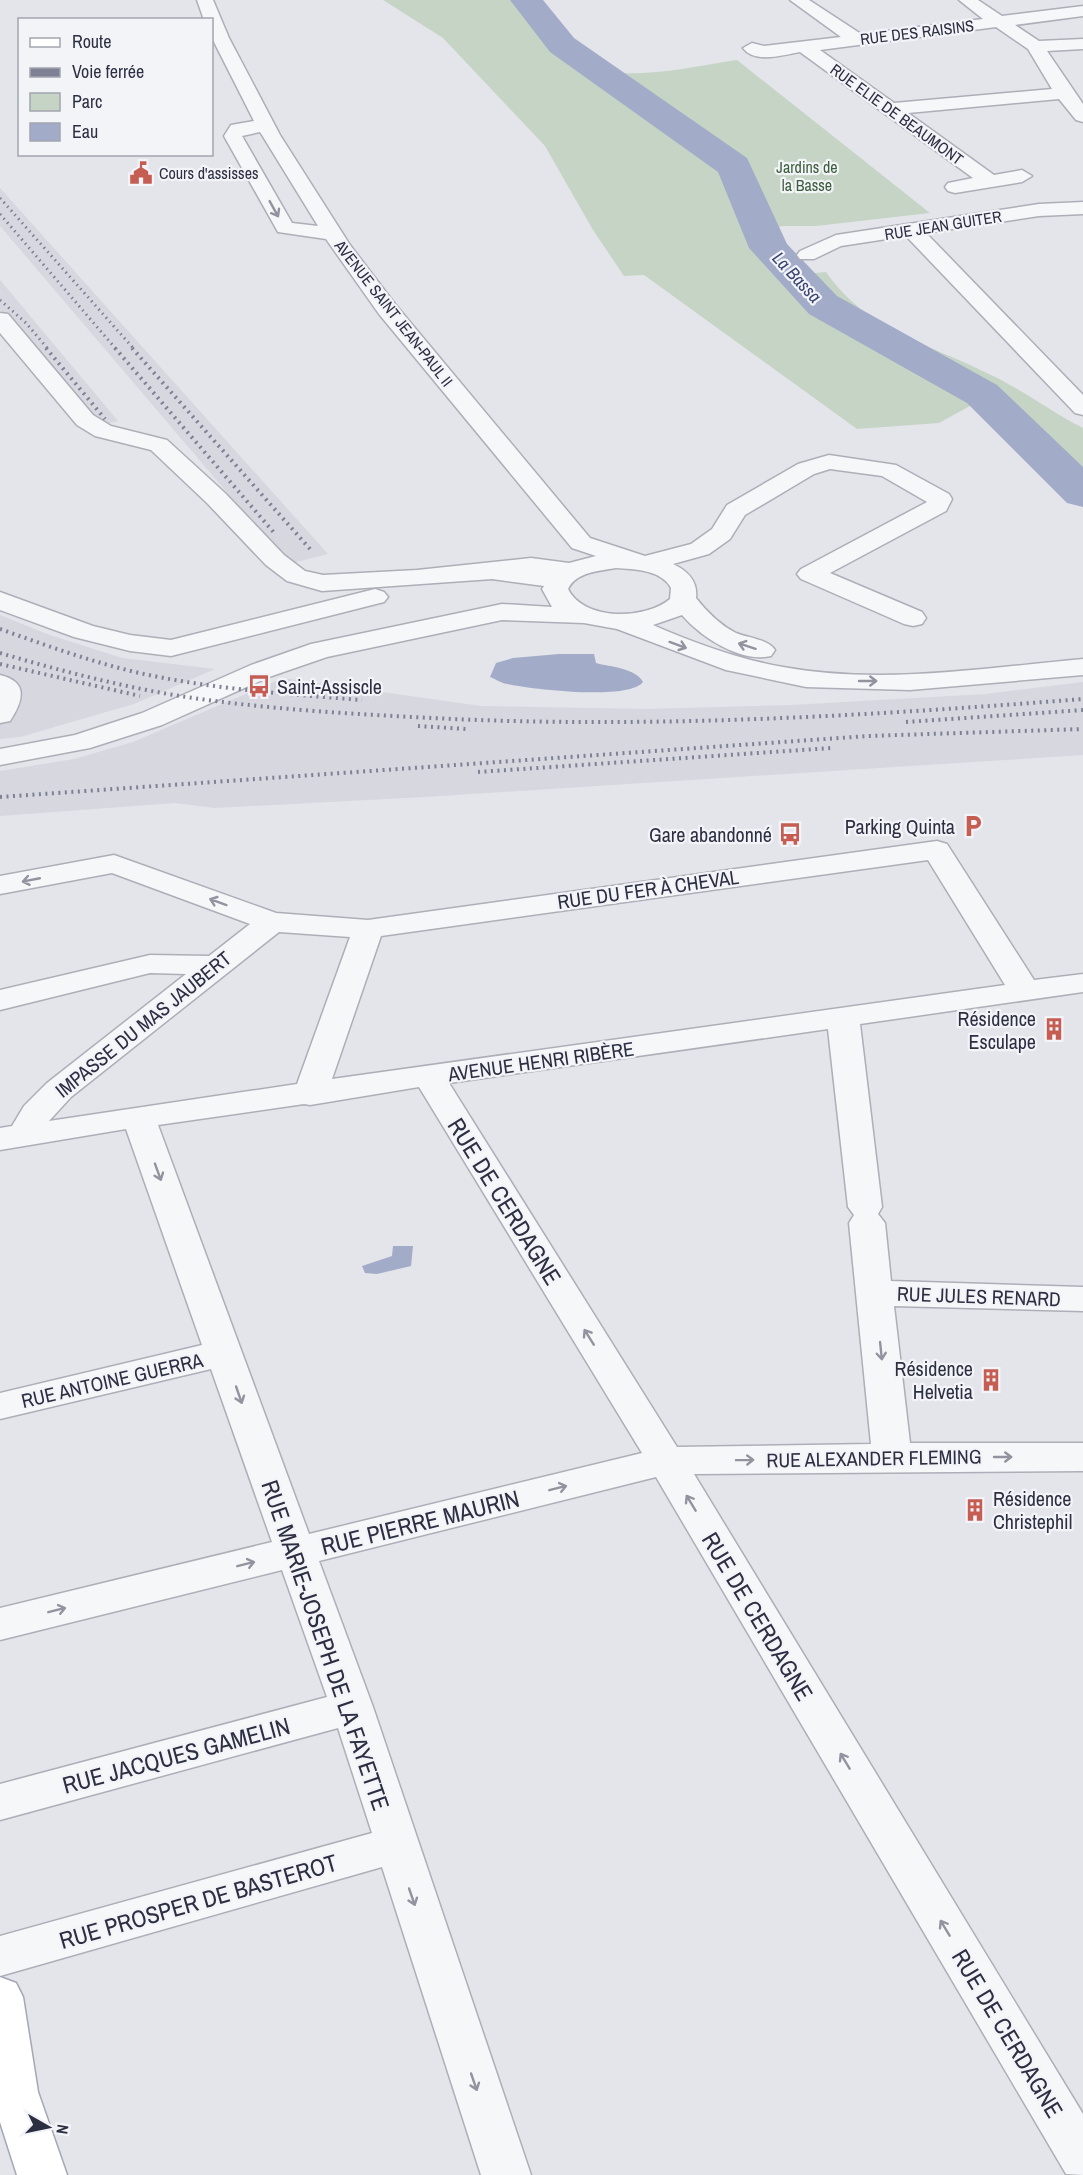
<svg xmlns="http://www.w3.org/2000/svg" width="1083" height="2175" viewBox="0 0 1083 2175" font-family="'Archivo Narrow',sans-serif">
  <rect width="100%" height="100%" fill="#e4e5eb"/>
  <g fill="#d6d7df">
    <path d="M0,188L328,554L288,564L0,226Z"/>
    <path d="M0,280L118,421L101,425L0,310Z"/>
    <path d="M0,615L47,634L122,658L215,669L134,704L20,737L0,739Z"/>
    <path d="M283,678L481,706L647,709L791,705L986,694L1083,682V755L425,797L215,808L175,803L0,816V771L74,759L133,742Z"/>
  </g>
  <path fill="#c6d4c5" d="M383,0H522C535,22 566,58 590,67C631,82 695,66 737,60L930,213L816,226H782L751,236L761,251L784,276L826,272C867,331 930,344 991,375C1023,390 1051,412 1083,428V472L990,395L939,423L857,429L644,275L624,276L593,230L545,146L443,38Z"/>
  <g fill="#a2abc8">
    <path d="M559,654H594L596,663C610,667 636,668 643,682C628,701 531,689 507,684C501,683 495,679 490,677L496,663L513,658Z"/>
    <path d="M393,1246H413L411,1266L377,1274L365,1273L362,1266L392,1256Z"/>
  </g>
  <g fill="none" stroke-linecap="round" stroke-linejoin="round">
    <path fill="#a2abc8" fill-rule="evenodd" d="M510,0H543L574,38L747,158L787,244L837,296L997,385L1083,467V507L1067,503L967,403L809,314L749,248L718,172L550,52Z"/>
    <g stroke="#adaeb8" stroke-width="3">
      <g id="minor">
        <path d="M197,0H213L229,38L280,135L350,245L395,304L590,538L645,556L691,544L712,529L727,505L798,464L829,455L896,465L949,494L952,499L946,511L830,573L922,612L926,618L922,624L913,626L904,624L801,579L797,574L801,569L927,502L882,476L830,469L814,474L745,515L730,539L709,554L673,564C688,571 698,581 696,598C707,612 720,625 736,633C748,638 768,639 775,650L771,656C740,663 701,637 682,615L653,625C694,643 738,659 783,667C882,685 984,668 1083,659V675L910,690L806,687L726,670L617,629L584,623L502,620L327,657L269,677L162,725L90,748L0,765V749L75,735L142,713L251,665L311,644L502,604L552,607L542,589L544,586L492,579L322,591L287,581L266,565L207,503L151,450L95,436L77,425L0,333V313L8,314L93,415L111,426L167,440L225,493L284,555L305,571L323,575L417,570L531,558L569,563L596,556L572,548L379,314L326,239L278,232L224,136L231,125L254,121L212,38V20H204ZM260,132L262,135L318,226L292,223L242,136ZM616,568C634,569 662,570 671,588L670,599C645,620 584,621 568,589C576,572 599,571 616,568Z"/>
        <path d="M790,0H809L861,34L983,19L959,0H978L1002,16L1083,6V16L1015,25L1039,41L1083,39V49L1047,51L1083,104V122L1076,120L1059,99L908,113L994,175L1022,170L1032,176L1022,182L955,193L948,191L945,187L948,183L973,178L800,52C783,55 755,64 743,48L752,43L764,46L841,37ZM996,27L1028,49L1052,89L894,103L820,50Z"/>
        <path d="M1083,202V214L1039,216L926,233L1083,395V415L1075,413L906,236L841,246L814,259H800L797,255L800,251L836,235L1039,204Z"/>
        <path d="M375,589L384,592L388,597L384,602L171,656L130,651L74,637L0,610V592L93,626L130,635L171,640Z"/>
        <path d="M0,675C29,682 23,701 10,721L0,723Z"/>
        <path d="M937,841L947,844L1034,980L1083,974V992L860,1024L882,1207L878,1214L885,1223L891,1281L1083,1287V1311L894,1306L910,1443H1083V1471L694,1474L1083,2114V2175L1066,2174L656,1477L319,1561L373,1707L531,2175H481L382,1867L0,1976V1936L372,1833L338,1728L0,1820V1784L327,1697L282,1570L0,1640V1608L272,1542L211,1369L0,1419V1393L202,1345L126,1129L0,1150V1128L12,1126L24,1106L47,1083L186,974L150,973L0,1010V990L150,955L209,956L250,924L112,873L0,894V876L114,855L276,913L368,920ZM928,860L1005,985L332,1079L381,936ZM279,932L350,937L297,1084L49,1121L71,1097ZM828,1029L848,1207L854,1215L849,1223L871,1444L677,1447L449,1083ZM419,1087L642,1453L309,1534L158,1125L304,1104L310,1105Z"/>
      </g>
    </g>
    <g stroke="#a4a7b6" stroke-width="3">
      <path id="major" d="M0,1977L16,1983L23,1997L38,2092L67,2175H17L0,2122Z"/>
    </g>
    <use href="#minor" fill="#f6f7f9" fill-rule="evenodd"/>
    <use href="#major" fill="#fff" fill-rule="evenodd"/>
    <g stroke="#7e8193" stroke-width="3" stroke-dasharray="1.5 4" stroke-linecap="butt">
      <path d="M0,198L134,349"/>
      <path d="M0,214L116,349"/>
      <path d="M0,300L26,323L48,349"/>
    </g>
    <g stroke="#7e8193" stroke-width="4" stroke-dasharray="2 4.5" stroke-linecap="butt">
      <path d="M46,348L105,419"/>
      <path d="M115,348L276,535"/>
      <path d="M132,348L310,549"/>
      <path d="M0,629C45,645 89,661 135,672C210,689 286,694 362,700"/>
      <path d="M0,653C61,671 123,687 186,697C267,709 350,714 432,718C649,729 866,716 1083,699"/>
      <path d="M0,664L140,696"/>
      <path d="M906,722L1083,710"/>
      <path d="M418,726L466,729"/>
      <path d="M478,772L831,748"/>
      <path d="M0,797L868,736L1083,729"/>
    </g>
  </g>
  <defs><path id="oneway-shaft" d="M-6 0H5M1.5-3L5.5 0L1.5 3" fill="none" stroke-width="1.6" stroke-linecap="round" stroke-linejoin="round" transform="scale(1.5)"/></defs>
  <g stroke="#91939e">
    <use href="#oneway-shaft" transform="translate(274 209) rotate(61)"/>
    <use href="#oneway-shaft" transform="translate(678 645) rotate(20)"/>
    <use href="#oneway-shaft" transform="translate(747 646) rotate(-162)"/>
    <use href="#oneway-shaft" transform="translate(868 681)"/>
    <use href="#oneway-shaft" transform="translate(31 880) rotate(169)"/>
    <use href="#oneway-shaft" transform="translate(218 902) rotate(-160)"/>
    <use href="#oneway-shaft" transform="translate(158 1172) rotate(70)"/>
    <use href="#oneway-shaft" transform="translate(589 1337) rotate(-122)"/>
    <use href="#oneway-shaft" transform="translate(881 1351) rotate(84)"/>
    <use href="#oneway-shaft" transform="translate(239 1395) rotate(71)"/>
    <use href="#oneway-shaft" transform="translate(1003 1457)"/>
    <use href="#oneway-shaft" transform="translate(745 1460) rotate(-1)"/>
    <use href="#oneway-shaft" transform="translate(558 1488) rotate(-14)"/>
    <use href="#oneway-shaft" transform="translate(691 1503) rotate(-121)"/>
    <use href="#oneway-shaft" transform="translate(246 1564) rotate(-14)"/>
    <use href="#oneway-shaft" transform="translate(57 1610) rotate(-14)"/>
    <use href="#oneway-shaft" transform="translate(845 1761) rotate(-121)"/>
    <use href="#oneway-shaft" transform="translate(412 1897) rotate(71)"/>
    <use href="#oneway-shaft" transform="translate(945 1928) rotate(-121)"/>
    <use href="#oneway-shaft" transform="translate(474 2082) rotate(71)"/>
  </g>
  <defs>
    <g id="civic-bare" transform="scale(1.8)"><path d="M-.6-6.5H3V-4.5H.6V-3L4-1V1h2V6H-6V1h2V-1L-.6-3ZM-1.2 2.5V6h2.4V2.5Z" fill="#c55d53" stroke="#f3f4f8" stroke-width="2.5" paint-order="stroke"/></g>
    <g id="bus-bare" transform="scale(1.8)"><path d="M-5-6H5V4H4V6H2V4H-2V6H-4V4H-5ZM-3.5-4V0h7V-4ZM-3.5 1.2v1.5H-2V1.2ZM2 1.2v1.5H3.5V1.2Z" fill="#c55d53" stroke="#f3f4f8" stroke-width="2.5" paint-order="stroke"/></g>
    <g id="parking-bare" transform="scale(1.8)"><path d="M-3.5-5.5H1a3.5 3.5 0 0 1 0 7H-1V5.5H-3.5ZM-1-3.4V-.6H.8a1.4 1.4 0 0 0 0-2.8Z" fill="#c55d53" stroke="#f3f4f8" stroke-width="2.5" paint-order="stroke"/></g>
    <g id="building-bare" transform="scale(1.8)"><path d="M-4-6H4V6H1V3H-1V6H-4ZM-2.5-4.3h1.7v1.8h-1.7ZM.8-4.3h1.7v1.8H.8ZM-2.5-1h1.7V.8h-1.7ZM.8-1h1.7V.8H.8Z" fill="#c55d53" stroke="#f3f4f8" stroke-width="2.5" paint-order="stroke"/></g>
  </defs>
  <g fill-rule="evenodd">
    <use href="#civic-bare" x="141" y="173"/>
    <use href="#bus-bare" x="259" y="686"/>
    <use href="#parking-bare" x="973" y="826"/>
    <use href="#bus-bare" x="790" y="834"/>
    <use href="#building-bare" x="1054" y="1029"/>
    <use href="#building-bare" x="991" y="1380"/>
    <use href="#building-bare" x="975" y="1510"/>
  </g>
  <g text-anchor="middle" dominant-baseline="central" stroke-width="4.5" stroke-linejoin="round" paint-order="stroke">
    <g font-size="16" fill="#2c2f42" stroke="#f3f4f8">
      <text transform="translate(917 32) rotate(-7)">RUE DES RAISINS</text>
      <text transform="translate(897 114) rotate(36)">RUE ELIE DE BEAUMONT</text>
      <text transform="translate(943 225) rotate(-9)">RUE JEAN GUITER</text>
      <text transform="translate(394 313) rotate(52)">AVENUE SAINT JEAN-PAUL II</text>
    </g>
    <g font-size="16" fill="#3b5d3c" stroke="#f3f4f8">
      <text x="807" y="167">Jardins de<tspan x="807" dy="18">la Basse</tspan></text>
    </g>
    <g font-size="16" fill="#2c2f42" stroke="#f3f4f8" text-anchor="start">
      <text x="159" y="173">Cours d'assisses</text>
    </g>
    <g font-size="18" font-style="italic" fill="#394573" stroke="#f3f4f8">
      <text transform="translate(797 277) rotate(47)">La Bassa</text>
    </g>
    <g font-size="20" fill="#2c2f42" stroke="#f3f4f8" text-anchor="end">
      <text x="277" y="686" text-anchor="start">Saint-Assiscle</text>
      <text x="955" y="826">Parking Quinta</text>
      <text x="772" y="834">Gare abandonné</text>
      <text x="1036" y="1018">Résidence<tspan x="1036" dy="23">Esculape</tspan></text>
      <text x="973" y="1368">Résidence<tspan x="973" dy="23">Helvetia</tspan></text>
      <text x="993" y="1498" text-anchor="start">Résidence<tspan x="993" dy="23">Christephil</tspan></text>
    </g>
    <g font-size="20" fill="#2c2f42" stroke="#f3f4f8">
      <text transform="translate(648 889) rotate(-8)">RUE DU FER À CHEVAL</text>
      <text transform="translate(143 1024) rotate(-39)">IMPASSE DU MAS JAUBERT</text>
      <text transform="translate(541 1061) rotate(-8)">AVENUE HENRI RIBÈRE</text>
      <text transform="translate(979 1296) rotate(2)">RUE JULES RENARD</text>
      <text transform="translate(112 1380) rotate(-13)">RUE ANTOINE GUERRA</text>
      <text transform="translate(874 1458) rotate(-1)">RUE ALEXANDER FLEMING</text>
    </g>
    <g font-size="24" fill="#2c2f42" stroke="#f3f4f8">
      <text transform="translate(505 1201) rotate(58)">RUE DE CERDAGNE</text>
      <text transform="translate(420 1522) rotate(-14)">RUE PIERRE MAURIN</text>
      <text transform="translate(758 1616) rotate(59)">RUE DE CERDAGNE</text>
      <text transform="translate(326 1645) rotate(71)">RUE MARIE-JOSEPH DE LA FAYETTE</text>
      <text transform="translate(176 1755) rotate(-15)">RUE JACQUES GAMELIN</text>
      <text transform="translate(198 1901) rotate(-16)">RUE PROSPER DE BASTEROT</text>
      <text transform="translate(1008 2033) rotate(59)">RUE DE CERDAGNE</text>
    </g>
  </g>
  <rect x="18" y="18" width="195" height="138" fill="#f3f4f8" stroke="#a3a5af" stroke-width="1.5"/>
  <rect x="30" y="38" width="30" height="9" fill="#ffffff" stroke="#a3a5af" stroke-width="1.5"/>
  <text x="72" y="48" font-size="18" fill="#2c2f42">Route</text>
  <rect x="30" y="68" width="30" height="9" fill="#7e8193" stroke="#a3a5af" stroke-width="1.5"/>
  <text x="72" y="78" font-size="18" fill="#2c2f42">Voie ferrée</text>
  <rect x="30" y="93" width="30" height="18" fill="#c6d4c5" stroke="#a3a5af" stroke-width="1.5"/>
  <text x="72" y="108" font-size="18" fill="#2c2f42">Parc</text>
  <rect x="30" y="123" width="30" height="18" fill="#a2abc8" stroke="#a3a5af" stroke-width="1.5"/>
  <text x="72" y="138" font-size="18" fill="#2c2f42">Eau</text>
  <g transform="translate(48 2127) rotate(99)" stroke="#f3f4f8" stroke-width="4.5" paint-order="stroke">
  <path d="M0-4.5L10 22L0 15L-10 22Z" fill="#2c2f42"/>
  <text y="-9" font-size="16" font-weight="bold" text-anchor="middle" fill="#2c2f42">N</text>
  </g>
</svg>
